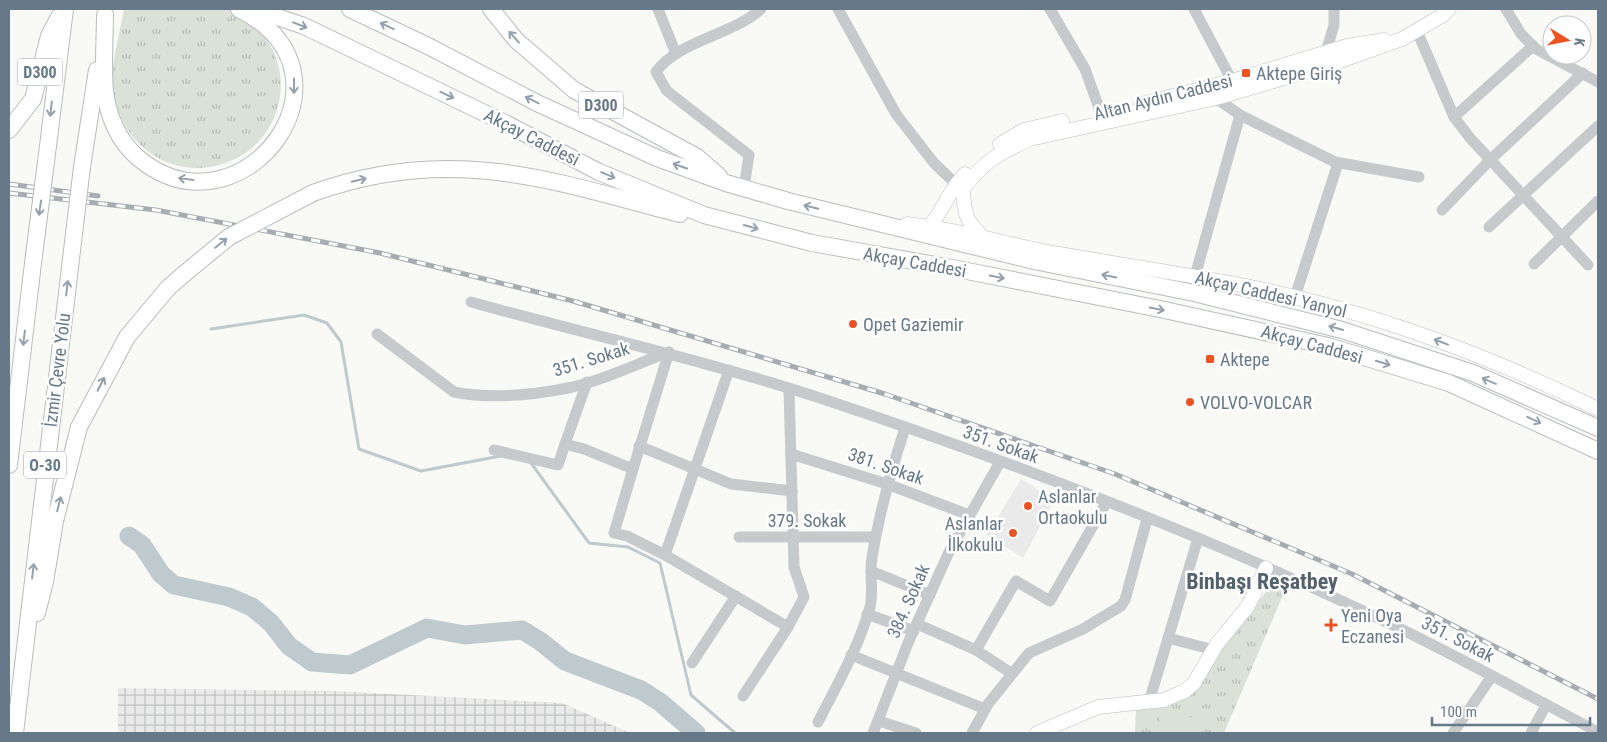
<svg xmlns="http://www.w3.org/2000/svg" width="1607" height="742" viewBox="0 0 1607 742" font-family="'Roboto Condensed',sans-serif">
  <defs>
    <pattern id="industrial-grid" width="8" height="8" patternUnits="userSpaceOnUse" patternTransform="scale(1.25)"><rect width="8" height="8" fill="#e9eae9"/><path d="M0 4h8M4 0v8" fill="none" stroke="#c1c2c3"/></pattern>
    <pattern id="grass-tufts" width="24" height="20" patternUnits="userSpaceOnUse" patternTransform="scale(1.25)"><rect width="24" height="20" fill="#dae1d7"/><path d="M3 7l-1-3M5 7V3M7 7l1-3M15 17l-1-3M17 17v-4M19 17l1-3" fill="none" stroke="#b5bbb4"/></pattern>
  </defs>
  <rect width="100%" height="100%" fill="#f9f9f6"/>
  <path fill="#e9eae9" d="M1021,479L1054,500L1023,558L987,535Z"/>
  <path fill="url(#industrial-grid)" d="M118,688L334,691L562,703L630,733H118Z"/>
  <g fill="url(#grass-tufts)">
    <path d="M124,9H229C311,45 291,161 201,168C181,169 160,162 145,149C125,132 114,110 112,84C112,59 120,33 124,9Z"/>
    <path d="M1286,588L1224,733H1135L1136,710L1160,708L1199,687L1222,645L1249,615L1267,590Z"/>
  </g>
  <path fill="#dae1d7" d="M1160,715L1204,718L1203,733H1159Z"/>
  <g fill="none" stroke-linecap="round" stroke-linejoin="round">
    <g stroke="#becace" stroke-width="3">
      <path d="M211,329L304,315L327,323L341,342L359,449L421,471L501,456"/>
      <path d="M531,463L589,543L628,547L660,563L691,695L735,733"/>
    </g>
    <path stroke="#becace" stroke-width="19" d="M129,536L142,545L161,574L174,585L229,597L252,607L271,623L289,646L312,662L350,665L427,628L465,635L522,630L540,641L565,661L641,690L660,702L696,733"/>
    <g stroke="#b9bdc1" stroke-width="15">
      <g id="major">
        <path d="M1141,104L1232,81L1347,46L1384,40"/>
        <path d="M1000,144L1024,130L1062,121"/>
        <path d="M907,224C958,229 1008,245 1059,254C1152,270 1246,282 1337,308C1427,333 1514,368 1598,409"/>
        <path d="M930,226C943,210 950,189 965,174"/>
        <path d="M982,236C965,220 964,212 963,189C984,161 999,153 1030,139L1216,98L1332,64L1402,39L1443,15L1449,9"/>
        <path d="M1037,733L1098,707L1164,700L1185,691L1194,683L1217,644L1248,606L1266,568"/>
      </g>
    </g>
    <g stroke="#b8bcbf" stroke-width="18">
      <g id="highway">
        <path d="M254,9L304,26L505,123L599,172L704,215L812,243L952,268L1160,309L1328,346L1449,383L1598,451"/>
        <path d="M350,9L428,46L537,103L657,158L726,183L788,201L1034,261L1194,293L1342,330L1473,373L1598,428"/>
        <path d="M491,9L516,40L574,90L697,157L719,176"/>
        <path d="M105,15C105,38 102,77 106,98C111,126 123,148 146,164C247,235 367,73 239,9"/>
        <path d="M9,130L33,99L49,36L59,17"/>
        <path d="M46,162L65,9"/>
        <path d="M82,167L97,70"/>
        <path d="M313,193C368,173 429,165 488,171C552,177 617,198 680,214"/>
        <path d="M9,465L34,255"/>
        <path d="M37,613L45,582L55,521L79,427L127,337L168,288L184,274"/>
        <path d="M15,733L71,259"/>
      </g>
    </g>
    <g stroke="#c6cacd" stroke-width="11">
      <path d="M658,9L676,54"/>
      <path d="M838,9L896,114L934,163L956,184"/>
      <path d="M1050,9L1085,69L1104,122"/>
      <path d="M1194,9L1232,81"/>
      <path d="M1506,9L1521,34L1536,49L1598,82"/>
      <path d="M1417,31L1454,117L1470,138L1588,265"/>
      <path d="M1326,58V52L1334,25V9"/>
      <path d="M1216,98L1240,115L1335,162L1419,177"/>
      <path d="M1454,117L1533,46"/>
      <path d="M744,188L749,155L667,91L656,72C679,40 731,36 761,9"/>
      <path d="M1442,210L1490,160L1583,73"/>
      <path d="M1489,227L1598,126"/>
      <path d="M1534,264L1598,201"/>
      <path d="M1195,276L1240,115"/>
      <path d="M1295,297L1338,163"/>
      <path d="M471,302C586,334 703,360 817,397C1013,462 1213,538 1399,628C1466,661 1532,697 1598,732"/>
      <path d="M377,334L454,392C490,399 533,395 568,388C602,381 636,364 669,352"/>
      <path d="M587,382L565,444L584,449L633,469L614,533L627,536L665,555L788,627"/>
      <path d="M639,446L731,484L792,491"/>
      <path d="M494,450L558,465L565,444"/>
      <path d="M791,454L887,484L969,515"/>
      <path d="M633,469L669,352"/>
      <path d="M739,537H875"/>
      <path d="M665,555L729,370"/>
      <path d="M871,571L930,595"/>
      <path d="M867,614L914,631"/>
      <path d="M917,624L976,650L1011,673"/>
      <path d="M1168,638L1214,650"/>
      <path d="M976,650L1016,581L1050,601L1106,503"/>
      <path d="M851,655L985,709"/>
      <path d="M692,663L736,596"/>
      <path d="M743,696L788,627L804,597L794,567L789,389"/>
      <path d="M1149,702L1198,538"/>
      <path d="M879,721L916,733"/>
      <path d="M818,722C837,685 859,647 870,607C874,591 869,574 872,558C879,513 891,471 905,428"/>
      <path d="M873,733L908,643L949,552L1000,462"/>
      <path d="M972,733L988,704L1029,653L1083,629L1121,606L1125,600L1147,519"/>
      <path d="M1453,733L1492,676"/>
      <path d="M1531,733L1546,705"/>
    </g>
    <use href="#major" stroke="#fff" stroke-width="14"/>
    <use href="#highway" stroke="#fff" stroke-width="16"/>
    <g stroke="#a6adb2" stroke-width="5">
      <g id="rail">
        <path d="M9,184L98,196"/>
        <path d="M9,193L156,210L380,253L573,301L885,394L1115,474L1352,574L1598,699"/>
      </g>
    </g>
    <use href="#rail" stroke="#fff" stroke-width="3" stroke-dasharray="9" stroke-linecap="butt"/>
    <g stroke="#b8bcbf" stroke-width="18" stroke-linecap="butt">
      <g id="highway-bridge">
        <path d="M34,255L46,162"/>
        <path d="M71,259L82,167"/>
        <path d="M184,274L229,237L313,193"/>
      </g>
    </g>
    <use href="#highway-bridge" stroke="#fff" stroke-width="16"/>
  </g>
  <defs><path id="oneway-shaft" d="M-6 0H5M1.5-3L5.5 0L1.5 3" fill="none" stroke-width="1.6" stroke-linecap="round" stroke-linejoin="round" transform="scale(1.25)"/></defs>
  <g stroke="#94a1ac">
    <use href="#oneway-shaft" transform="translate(300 25) rotate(21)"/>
    <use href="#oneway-shaft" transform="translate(387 26) rotate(-155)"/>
    <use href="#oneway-shaft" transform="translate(514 37) rotate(-132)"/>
    <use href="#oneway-shaft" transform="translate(294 86) rotate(90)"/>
    <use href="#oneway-shaft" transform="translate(447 95) rotate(26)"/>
    <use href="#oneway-shaft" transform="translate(532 100) rotate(-153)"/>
    <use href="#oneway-shaft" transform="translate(51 109) rotate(96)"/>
    <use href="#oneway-shaft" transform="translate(680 166) rotate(-161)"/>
    <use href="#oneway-shaft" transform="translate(608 175) rotate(23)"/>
    <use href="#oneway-shaft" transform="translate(186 179) rotate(-172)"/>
    <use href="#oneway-shaft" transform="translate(359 180) rotate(-13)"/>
    <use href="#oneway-shaft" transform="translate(811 207) rotate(-166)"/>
    <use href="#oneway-shaft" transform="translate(40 208) rotate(98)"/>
    <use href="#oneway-shaft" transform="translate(751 227) rotate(15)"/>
    <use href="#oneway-shaft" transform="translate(221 243) rotate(-39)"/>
    <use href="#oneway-shaft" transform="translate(1109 276) rotate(-169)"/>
    <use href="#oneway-shaft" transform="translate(997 277) rotate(11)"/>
    <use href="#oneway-shaft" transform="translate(67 288) rotate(-83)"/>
    <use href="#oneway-shaft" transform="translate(1157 309) rotate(11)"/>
    <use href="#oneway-shaft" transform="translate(1336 328) rotate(-164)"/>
    <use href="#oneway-shaft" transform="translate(24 338) rotate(97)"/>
    <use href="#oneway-shaft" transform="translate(1441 342) rotate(-159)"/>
    <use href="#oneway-shaft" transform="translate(1383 363) rotate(17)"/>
    <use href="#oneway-shaft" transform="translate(1489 381) rotate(-157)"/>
    <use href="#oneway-shaft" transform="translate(101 384) rotate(-63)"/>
    <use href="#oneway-shaft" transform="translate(1534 420) rotate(25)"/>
    <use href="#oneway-shaft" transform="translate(59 504) rotate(-76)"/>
    <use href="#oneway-shaft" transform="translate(33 571) rotate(-83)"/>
  </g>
  <g fill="#ec5322" stroke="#fff" stroke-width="2">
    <rect x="1241" y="68" width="10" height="10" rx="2.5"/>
    <circle cx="853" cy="324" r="5"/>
    <rect x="1205" y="354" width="10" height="10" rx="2.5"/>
    <circle cx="1190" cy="402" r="5"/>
    <circle cx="1028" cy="506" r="5"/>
    <circle cx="1013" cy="533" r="5"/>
    <path d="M1328.5 617.5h5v5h5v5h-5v5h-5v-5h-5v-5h5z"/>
  </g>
  <g text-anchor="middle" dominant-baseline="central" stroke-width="5" stroke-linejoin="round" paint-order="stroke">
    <g fill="#fff" stroke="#94a1ac" stroke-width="1">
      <rect x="17.5" y="58.5" width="45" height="27" rx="4"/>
      <rect x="578.5" y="91.5" width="45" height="27" rx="4"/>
      <rect x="24" y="451.5" width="42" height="27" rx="4"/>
    </g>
    <g font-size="16" font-weight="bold" fill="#667988">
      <text x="40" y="72">D300</text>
      <text x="601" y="105">D300</text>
      <text x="45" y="465">O-30</text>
    </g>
    <g font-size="18" fill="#667988" stroke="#fff" text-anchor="start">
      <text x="1256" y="73">Aktepe Giriş</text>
      <text x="863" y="324">Opet Gaziemir</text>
      <text x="1220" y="359">Aktepe</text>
      <text x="1200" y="402">VOLVO-VOLCAR</text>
      <text x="1038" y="496">Aslanlar<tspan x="1038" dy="21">Ortaokulu</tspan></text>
      <text x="1003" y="523" text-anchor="end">Aslanlar<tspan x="1003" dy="21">İlkokulu</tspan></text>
      <text x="1341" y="615">Yeni Oya<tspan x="1341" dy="21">Eczanesi</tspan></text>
    </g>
    <g font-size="18" fill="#667988" stroke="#fff">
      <text transform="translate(1163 97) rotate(-14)">Altan Aydın Caddesi</text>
      <text transform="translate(532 137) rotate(27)">Akçay Caddesi</text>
      <text transform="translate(915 262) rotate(10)">Akçay Caddesi</text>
      <text transform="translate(1271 294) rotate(13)">Akçay Caddesi Yanyol</text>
      <text transform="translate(1312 344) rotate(15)">Akçay Caddesi</text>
      <text transform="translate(591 359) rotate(-17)">351. Sokak</text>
      <text transform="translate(57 370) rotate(-83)">İzmir Çevre Yolu</text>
      <text transform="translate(1001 444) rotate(20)">351. Sokak</text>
      <text transform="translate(886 466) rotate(19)">381. Sokak</text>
      <text x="807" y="520">379. Sokak</text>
      <text transform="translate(908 601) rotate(-66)">384. Sokak</text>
      <text transform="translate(1458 639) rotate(27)">351. Sokak</text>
    </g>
    <g font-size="22" font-weight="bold" fill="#54626d" stroke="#fff">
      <text x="1262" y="581">Binbaşı Reşatbey</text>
    </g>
  </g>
  <rect width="1607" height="742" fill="none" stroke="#667988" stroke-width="20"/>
  <g transform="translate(1567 40) rotate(100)"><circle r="24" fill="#ffffff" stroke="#c2c9cf"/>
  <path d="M0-4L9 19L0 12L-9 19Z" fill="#ec5322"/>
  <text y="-8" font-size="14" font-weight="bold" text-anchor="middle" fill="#667988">K</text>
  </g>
  <path d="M1432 717v8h158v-8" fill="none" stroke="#667988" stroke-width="2.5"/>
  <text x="1440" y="717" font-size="15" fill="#667988" stroke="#ffffff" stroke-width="4" paint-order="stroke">100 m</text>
</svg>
